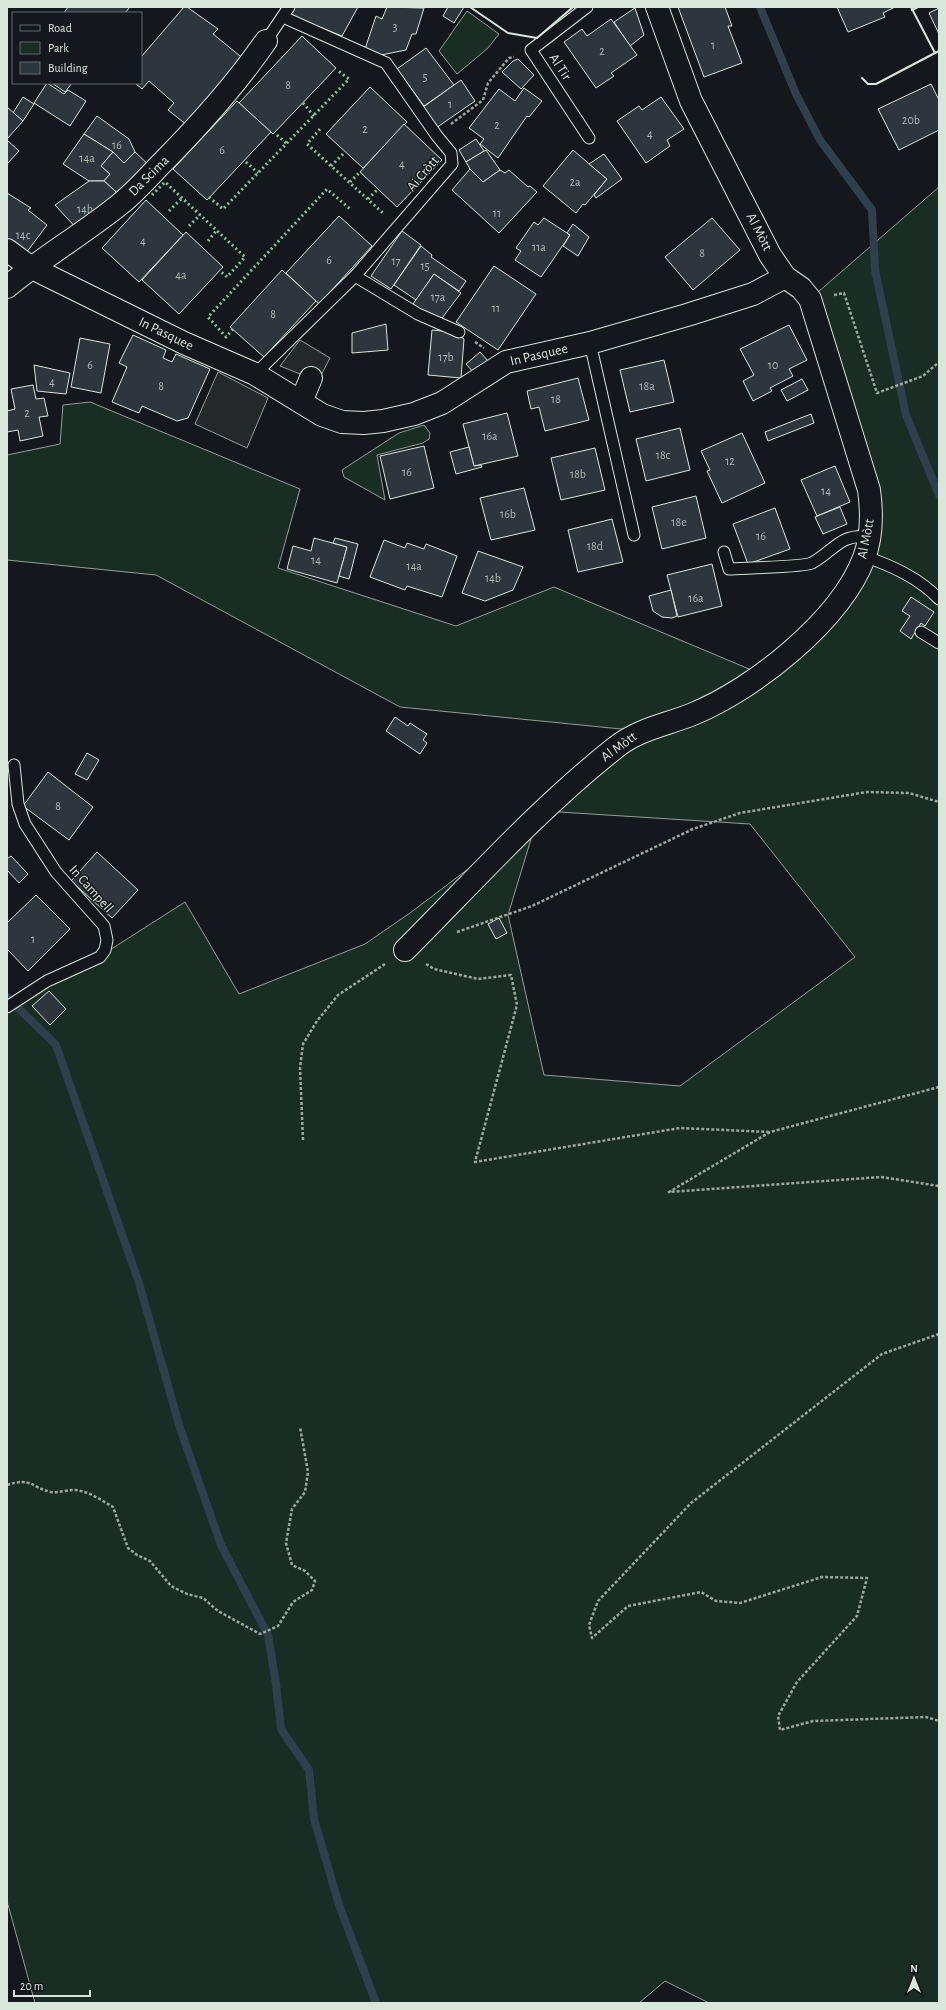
<svg xmlns="http://www.w3.org/2000/svg" width="946" height="2010" viewBox="0 0 946 2010" font-family="'Alegreya Sans',sans-serif">
  <rect width="100%" height="100%" fill="#14181c"/>
  <g fill="#1a2d24" stroke="#939e99">
    <path d="M467,11L499,34L488,48L457,74L439,51Z"/>
    <path d="M939,187V2003H709L665,1981L639,2003H35L7,1901V1007L91,962L185,902L239,994L365,944L410,913L538,816L508,915L544,1075L680,1086L855,957L750,824L527,810L641,731L400,707L156,575L7,560V455L60,444L63,405L90,402L300,489L278,568L456,626L554,587L761,674L835,604L871,517L810,299Z"/>
    <path d="M424,425L430,433L429,439L423,443L377,455L385,500L344,477L342,470L399,433Z"/>
  </g>
  <g fill="#24282b" stroke="#939e99">
    <path d="M300,340L330,358L318,381L280,366Z"/>
    <path d="M218,372L268,398L247,448L195,424Z"/>
  </g>
  <g fill="none" stroke-linecap="round" stroke-linejoin="round">
    <g stroke="#2f3f4d" stroke-width="8">
      <path d="M760,7L796,94L820,140L872,210L875,270L906,415L939,495"/>
      <path d="M7,997L56,1045L139,1283L180,1428L221,1545L268,1635L276,1684L281,1729L309,1770L314,1819L339,1905L376,2003"/>
    </g>
  </g>
  <g fill="#2c363c" stroke="#d8e6dc">
    <path d="M68,7H130L125,13H64Z"/>
    <path d="M184,7H187L218,29L213,34L245,60L187,125L168,110L174,103L149,81L142,89L135,83H141V57Z"/>
    <path d="M293,7H358L342,36L289,15Z"/>
    <path d="M387,7L424,8L416,34H412L406,50L381,55L365,49L376,16L382,19Z"/>
    <path d="M448,7H464L454,23L443,16Z"/>
    <path d="M678,7H725L732,26H728L742,63L704,77Z"/>
    <path d="M837,7H895L883,13L885,17L848,32Z"/>
    <path d="M635,8L644,35L630,46L614,22Z"/>
    <path d="M939,8V34L929,13Z"/>
    <path d="M611,19L637,55L611,73L614,76L596,88L564,42L582,29L587,36Z"/>
    <path d="M302,36L336,68L273,134L239,103Z"/>
    <path d="M426,48L454,85L424,106L397,69Z"/>
    <path d="M518,59L534,75L521,89L502,72L513,61Z"/>
    <path d="M461,80L475,101L436,128L422,108Z"/>
    <path d="M47,83L64,94L68,90L86,101L70,126L34,103Z"/>
    <path d="M52,83H72L65,92Z"/>
    <path d="M931,84L939,100V130L899,150L878,109Z"/>
    <path d="M370,87L407,122L363,168L326,134Z"/>
    <path d="M524,88L542,101L529,117L527,116L498,158L480,144L484,139L469,128L499,89L515,101Z"/>
    <path d="M23,97L34,104L23,121L13,113Z"/>
    <path d="M661,97L684,129L667,140L670,146L646,163L617,121L639,106L642,110Z"/>
    <path d="M237,101L271,132L207,200L173,169Z"/>
    <path d="M7,107L23,121L7,139Z"/>
    <path d="M97,116L129,139L135,152L124,163L113,152L84,134Z"/>
    <path d="M404,124L442,160L397,207L360,172Z"/>
    <path d="M84,134L113,152L101,166L110,174L104,181H89L63,164Z"/>
    <path d="M476,139L484,151L466,162L459,150Z"/>
    <path d="M7,140L19,151L7,164Z"/>
    <path d="M486,150L500,170L483,182L470,169L466,162Z"/>
    <path d="M573,150L607,179L585,205L583,204L576,213L543,186Z"/>
    <path d="M113,152L124,163L135,152L152,168L124,199L104,181L110,174L101,166Z"/>
    <path d="M604,154L622,179L596,198L594,195L607,179L589,164Z"/>
    <path d="M470,169L483,182L500,170L505,173L509,170L528,187L530,186L537,192L499,233L452,190Z"/>
    <path d="M89,181H104L124,199L78,230L55,205Z"/>
    <path d="M7,193L31,208L28,210L47,225L23,257L7,246Z"/>
    <path d="M146,200L183,235L139,282L102,248Z"/>
    <path d="M339,216L372,246L319,304L286,273Z"/>
    <path d="M544,218L570,235L541,277L515,260L521,251L516,248L534,222L538,225Z"/>
    <path d="M712,218L740,250L693,290L665,257Z"/>
    <path d="M573,224L589,237L578,256L563,246L570,235L567,233Z"/>
    <path d="M402,231L421,245L391,289L371,276Z"/>
    <path d="M186,232L223,267L179,314L142,280Z"/>
    <path d="M421,246L432,255L431,257L466,281L459,291L434,274L416,300L394,285Z"/>
    <path d="M494,266L536,294L498,350L456,322Z"/>
    <path d="M282,270L316,301L264,357L230,327Z"/>
    <path d="M434,274L461,293L439,322L413,304Z"/>
    <path d="M386,324L388,350L352,353V333Z"/>
    <path d="M789,325L807,360L789,369L793,376L770,388L772,391L753,401L743,381L754,375L740,349Z"/>
    <path d="M432,330L453,332L464,339L461,378L428,375Z"/>
    <path d="M133,335L166,350L163,358L172,362L176,354L210,369L188,418L177,421L142,406L139,413L112,402L127,367L119,363Z"/>
    <path d="M80,338L110,344L101,393L71,387Z"/>
    <path d="M480,352L489,362L475,374L466,364Z"/>
    <path d="M664,360L674,402L630,412L620,370Z"/>
    <path d="M34,365L70,373L66,394L37,391Z"/>
    <path d="M578,378L589,420L545,431L539,407L531,409L527,391Z"/>
    <path d="M802,379L808,390L787,401L781,390Z"/>
    <path d="M33,385L36,399L44,398L48,416L39,417L43,436L20,441L18,430L7,432V411L15,409L11,389Z"/>
    <path d="M507,413L518,456L474,466L463,424Z"/>
    <path d="M811,414L814,423L768,441L765,432Z"/>
    <path d="M680,428L690,470L646,481L636,439Z"/>
    <path d="M742,433L765,483L722,503L707,471L710,470L701,451Z"/>
    <path d="M424,446L434,488L390,499L380,456Z"/>
    <path d="M469,447L474,466L481,465L482,467L456,474L450,452Z"/>
    <path d="M595,448L605,490L561,500L551,458Z"/>
    <path d="M835,466L850,502L817,516L801,480Z"/>
    <path d="M524,488L535,530L491,540L480,498Z"/>
    <path d="M696,496L706,538L662,549L652,507Z"/>
    <path d="M840,507L847,524L823,534L815,517Z"/>
    <path d="M775,508L790,549L748,564L733,524Z"/>
    <path d="M612,519L623,562L578,572L568,530Z"/>
    <path d="M314,538L347,547L337,583L287,569L293,546L311,551Z"/>
    <path d="M335,538L358,544L349,579L339,576L347,547L333,543Z"/>
    <path d="M384,540L405,548L407,543L424,549L426,544L457,556L442,597L407,586L405,590L370,577Z"/>
    <path d="M478,551L523,567L513,590L485,601L462,593Z"/>
    <path d="M712,564L722,606L678,617L667,575Z"/>
    <path d="M671,590L677,616L672,618L662,617L653,611L649,596Z"/>
    <path d="M911,597L934,612L925,626L921,623L911,639L900,631L910,616L902,611Z"/>
    <path d="M395,717L408,726L410,723L427,734L423,740L427,743L420,754L386,731Z"/>
    <path d="M87,753L99,760L87,780L75,774Z"/>
    <path d="M48,772L93,807L69,840L23,806Z"/>
    <path d="M97,852L138,890L112,918L71,881Z"/>
    <path d="M11,856L28,874L19,883L7,870V859Z"/>
    <path d="M36,895L70,929L28,971L7,949V923Z"/>
    <path d="M499,918L507,933L496,939L488,924Z"/>
    <path d="M49,991L66,1009L50,1025L32,1006Z"/>
  </g>
  <g fill="none" stroke-linecap="round" stroke-linejoin="round">
    <g stroke="#d8e6dc" stroke-width="13">
      <g id="lane">
        <path d="M587,7L531,50L589,138"/>
        <path d="M266,41L289,7"/>
        <path d="M355,276L418,314L459,332"/>
        <path d="M590,343L634,535"/>
        <path d="M255,374L355,276L452,164L451,153L437,136L386,63L283,17"/>
        <path d="M724,552L729,569C743,568 804,567 812,563C834,551 840,533 869,537"/>
        <path d="M864,556C892,566 919,578 939,599"/>
        <path d="M921,632L939,643"/>
        <path d="M7,1007L47,981L100,957L105,950L107,940L104,926L56,872L25,824L18,804L14,765"/>
      </g>
    </g>
    <g stroke="#d8e6dc" stroke-width="24">
      <g id="street">
        <path d="M7,250L30,267L184,343L255,374L322,415L342,422L364,423L383,421L414,414L442,403L506,362L590,343L687,315L753,294L785,277"/>
        <path d="M7,287C43,257 83,234 119,205C133,194 146,180 158,167C198,127 234,87 266,41"/>
        <path d="M301,402L311,378"/>
        <path d="M405,950C473,882 539,808 615,748C638,729 666,725 693,714C754,689 840,621 864,558C872,537 872,512 869,490L810,299L801,288L785,277L770,255L691,101L657,7"/>
      </g>
    </g>
    <g stroke="#9da8a2" stroke-width="2.5" stroke-dasharray="3 2" stroke-linecap="butt">
      <path d="M451,124L483,100L488,83L509,58L514,57"/>
      <path d="M834,295L844,293L877,393L923,376L939,362"/>
      <path d="M475,342L484,348"/>
      <path d="M457,932L532,906L693,829L740,813L867,792L909,793L939,802"/>
      <path d="M426,964L434,969L478,979L511,975L517,1005L475,1162L680,1128L770,1132"/>
      <path d="M939,1087L770,1132L669,1192L881,1177L939,1186"/>
      <path d="M303,1140L300,1068L303,1044L317,1021L338,995L385,964"/>
      <path d="M939,1334L882,1354L691,1503L598,1601L589,1625L592,1638L628,1606L701,1592L716,1601L740,1603L822,1577L867,1578L857,1616L797,1682L778,1716L780,1730L813,1721L926,1717L939,1721"/>
      <path d="M7,1485C32,1477 30,1487 51,1492C58,1493 66,1490 73,1490C87,1490 101,1500 113,1507L128,1548L137,1555L150,1561L171,1586L187,1594L203,1598L218,1611L260,1634L278,1626L293,1602L312,1590L315,1581L305,1571L292,1565L286,1543L292,1509L305,1492L308,1472L300,1427"/>
    </g>
    <use href="#lane" stroke="#14181c" stroke-width="11"/>
    <use href="#street" stroke="#14181c" stroke-width="22"/>
    <g stroke="#8ac095" stroke-width="3" stroke-dasharray="2 3" stroke-linecap="butt">
      <path d="M303,103L314,116"/>
      <path d="M320,129L307,144L384,214"/>
      <path d="M277,135L287,144"/>
      <path d="M246,162L258,173"/>
      <path d="M331,166L345,152"/>
      <path d="M350,182L360,172"/>
      <path d="M152,195L165,182L245,257L227,277L220,271"/>
      <path d="M209,197L223,209L349,79L337,70"/>
      <path d="M368,199L378,189"/>
      <path d="M169,211L182,198"/>
      <path d="M189,226L200,215"/>
      <path d="M208,241L216,231"/>
      <path d="M233,329L226,337L208,317L327,189L350,209"/>
    </g>
    <g stroke="#d8e6dc" stroke-width="2">
      <path d="M470,7L508,33L537,38L573,7"/>
      <path d="M911,7L935,53L939,51"/>
      <path d="M912,10L918,7"/>
      <path d="M862,78L868,84H876L935,53"/>
    </g>
  </g>
  <g text-anchor="middle" dominant-baseline="central" stroke-width="3" stroke-linejoin="round" paint-order="stroke">
    <g font-size="12" fill="#adbab4">
      <text x="395" y="27">3</text>
      <text x="713" y="45">1</text>
      <text x="602" y="51">2</text>
      <text x="425" y="77">5</text>
      <text x="288" y="85">8</text>
      <text x="450" y="104">1</text>
      <text x="911" y="120">20b</text>
      <text x="497" y="125">2</text>
      <text x="365" y="129">2</text>
      <text x="650" y="134">4</text>
      <text x="117" y="145">16</text>
      <text x="222" y="150">6</text>
      <text x="87" y="158">14a</text>
      <text x="402" y="164">4</text>
      <text x="575" y="182">2a</text>
      <text x="85" y="209">14b</text>
      <text x="497" y="213">11</text>
      <text x="23" y="235">14c</text>
      <text x="143" y="241">4</text>
      <text x="539" y="247">11a</text>
      <text x="702" y="253">8</text>
      <text x="329" y="260">6</text>
      <text x="396" y="261">17</text>
      <text x="425" y="266">15</text>
      <text x="181" y="275">4a</text>
      <text x="438" y="297">17a</text>
      <text x="496" y="308">11</text>
      <text x="273" y="314">8</text>
      <text x="446" y="357">17b</text>
      <text x="90" y="365">6</text>
      <text x="773" y="365">10</text>
      <text x="52" y="382">4</text>
      <text x="161" y="386">8</text>
      <text x="647" y="386">18a</text>
      <text x="556" y="399">18</text>
      <text x="27" y="413">2</text>
      <text x="490" y="436">16a</text>
      <text x="663" y="455">18c</text>
      <text x="730" y="461">12</text>
      <text x="407" y="472">16</text>
      <text x="578" y="474">18b</text>
      <text x="826" y="491">14</text>
      <text x="508" y="514">16b</text>
      <text x="679" y="522">18e</text>
      <text x="761" y="536">16</text>
      <text x="595" y="546">18d</text>
      <text x="316" y="560">14</text>
      <text x="414" y="566">14a</text>
      <text x="493" y="578">14b</text>
      <text x="696" y="598">16a</text>
      <text x="58" y="806">8</text>
      <text x="33" y="939">1</text>
    </g>
    <g font-size="14" fill="#d8e6dc" stroke="#14181c">
      <text transform="translate(560 67) rotate(57)">Al Tir</text>
      <text transform="translate(423 174) rotate(-50)">Ai Cròtt</text>
      <text transform="translate(149 176) rotate(-45)">Da Scima</text>
      <text transform="translate(759 232) rotate(63)">Al Mòtt</text>
      <text transform="translate(166 334) rotate(26)">In Pasquee</text>
      <text transform="translate(539 355) rotate(-13)">In Pasquee</text>
      <text transform="translate(866 539) rotate(-79)">Al Mòtt</text>
      <text transform="translate(619 747) rotate(-36)">Al Mòtt</text>
      <text transform="translate(91 889) rotate(48)">In Campell</text>
    </g>
  </g>
  <rect width="946" height="2010" fill="none" stroke="#d8e6dc" stroke-width="16"/>
  <rect x="12" y="12" width="130" height="72" fill="#14181c" stroke="#626a69"/>
  <rect x="20" y="25" width="20" height="6" fill="#14181c" stroke="#626a69"/>
  <text x="48" y="32" font-size="12" fill="#d8e6dc">Road</text>
  <rect x="20" y="42" width="20" height="12" fill="#1a2d24" stroke="#626a69"/>
  <text x="48" y="52" font-size="12" fill="#d8e6dc">Park</text>
  <rect x="20" y="62" width="20" height="12" fill="#2c363c" stroke="#626a69"/>
  <text x="48" y="72" font-size="12" fill="#d8e6dc">Building</text>
  <g transform="translate(914 1978)" stroke="#14181c" stroke-width="3" paint-order="stroke">
  <path d="M0-3L7 15L0 10L-7 15Z" fill="#d8e6dc"/>
  <text y="-6" font-size="11" font-weight="bold" text-anchor="middle" fill="#d8e6dc">N</text>
  </g>
  <path d="M14 1990v6h76v-6" fill="none" stroke="#d8e6dc" stroke-width="2"/>
  <text x="20" y="1990" font-size="12" fill="#d8e6dc" stroke="#14181c" stroke-width="3" paint-order="stroke">20 m</text>
</svg>
